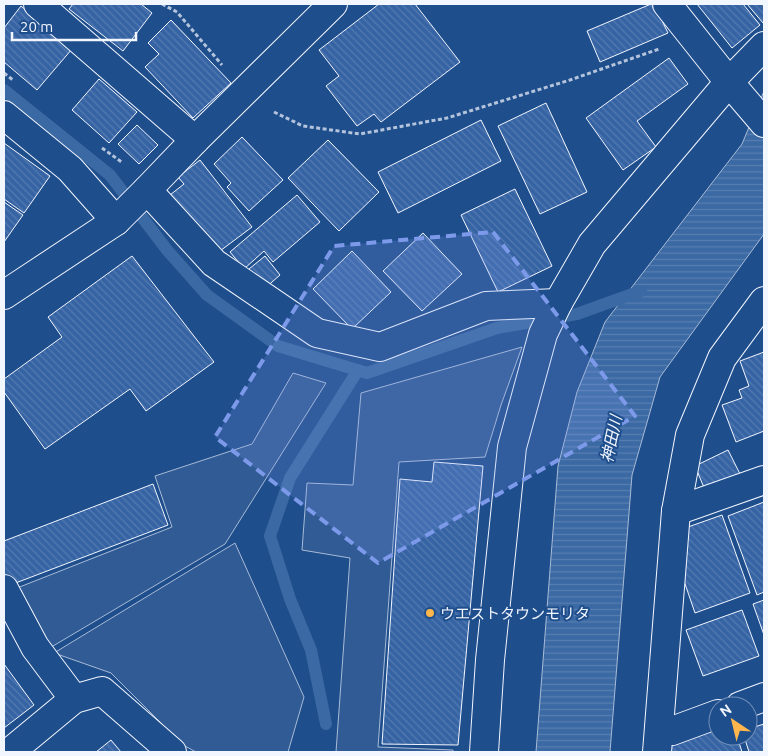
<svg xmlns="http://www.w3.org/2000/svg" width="768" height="756" viewBox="0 0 768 756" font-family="Ubuntu,'Noto Sans JP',sans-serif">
  <defs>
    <pattern id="water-rules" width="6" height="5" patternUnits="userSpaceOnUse" patternTransform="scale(1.25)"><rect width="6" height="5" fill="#3b69a3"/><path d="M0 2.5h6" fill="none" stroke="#587fb1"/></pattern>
    <pattern id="building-back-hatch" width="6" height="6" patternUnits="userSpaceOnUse" patternTransform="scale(1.25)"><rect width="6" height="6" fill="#3563a3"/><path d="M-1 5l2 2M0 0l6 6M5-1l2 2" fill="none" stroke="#537ab1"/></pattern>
  </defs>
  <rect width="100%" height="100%" fill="#1f4e8c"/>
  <g fill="#305b95" stroke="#a8bbd7">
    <path d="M522,347L501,405L485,457L399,462L378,747L453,750V752H336L350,558L302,550L307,483L353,485L361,393Z"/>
    <path d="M293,373L326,383L225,544L48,649L12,590L172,527L155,476L252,444Z"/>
    <path d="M235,543L304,697L288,752H196L183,745L111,673L54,653Z"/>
  </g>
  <path fill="url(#water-rules)" stroke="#a8bbd7" d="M764,91V234L660,377L632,475L610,752H536L558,466L577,392L605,322L742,144Z"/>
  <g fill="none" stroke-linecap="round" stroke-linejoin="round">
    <g stroke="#3b69a3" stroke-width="12">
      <path d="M4,90L110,175L167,250L207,295L278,346L367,373L497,328L577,314L641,291"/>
      <path d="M326,724L311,650L290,599L270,536L290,478L358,370"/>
    </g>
  </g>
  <g fill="url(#building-back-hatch)" stroke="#f2f6ff">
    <path d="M73,4H141L152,13L123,51L69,9Z"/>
    <path d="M379,4H415L460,62L381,122L374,114L357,126L326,86L339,76L319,50Z"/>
    <path d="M651,4H654L668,33L600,62L587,31Z"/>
    <path d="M697,4H743L760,25L732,48Z"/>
    <path d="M747,4H764V22L763,23Z"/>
    <path d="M21,6L72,49L37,90L4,62V28Z"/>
    <path d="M171,20L231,83L193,118L145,67L159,54L148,43Z"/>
    <path d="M669,58L688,84L637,121L656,147L623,170L586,118Z"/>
    <path d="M99,79L137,112L109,143L72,110Z"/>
    <path d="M546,103L587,192L540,214L498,126Z"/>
    <path d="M481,120L501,161L398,213L378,172Z"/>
    <path d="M137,125L158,145L139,164L118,144Z"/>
    <path d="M242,137L283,180L249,211L227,187L231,183L214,164Z"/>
    <path d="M328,140L379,192L339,231L288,178Z"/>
    <path d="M4,143L50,176L24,213L4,199Z"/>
    <path d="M200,160L252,227L216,254L170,195L184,184L178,177Z"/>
    <path d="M515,189L552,266L498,292L461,215Z"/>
    <path d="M297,195L320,222L273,262L264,251L244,269L230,252Z"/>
    <path d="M4,202L23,215L4,242Z"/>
    <path d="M423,233L462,274L422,311L383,271Z"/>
    <path d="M352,251L391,292L352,329L313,289Z"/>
    <path d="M132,256L214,362L146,411L130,389L45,449L4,392V379L62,337L48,317Z"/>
    <path d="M265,256L280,275L264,289L249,269Z"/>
    <path d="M764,352V431L736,442L722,405L742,398L739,390L749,386L740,361Z"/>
    <path d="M728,450L740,474L705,490L695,466Z"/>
    <path d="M434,462L483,466L458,745L382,744L400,479L432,482Z"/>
    <path d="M153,484L168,525L5,587L4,583V541Z"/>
    <path d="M764,502V592L757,595L728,516Z"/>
    <path d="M722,515L750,593L695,613L683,578L688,527Z"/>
    <path d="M764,600V635L753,604Z"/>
    <path d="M742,610L759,656L703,676L686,630Z"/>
    <path d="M4,664L34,705L4,728Z"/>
    <path d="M764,724V752H749L744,736H748V729Z"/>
    <path d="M718,727V736H737L742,752H670L667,743Z"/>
    <path d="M111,740L121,752H96Z"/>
  </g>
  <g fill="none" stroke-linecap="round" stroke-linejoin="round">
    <g stroke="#f2f6ff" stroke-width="30">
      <g id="minor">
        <path d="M38,4L195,140"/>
        <path d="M667,4L729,82L764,123"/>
        <path d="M4,115L70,169L116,221"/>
        <path d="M147,190L214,263L317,333L380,347L486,306L558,303"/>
        <path d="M4,295L116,221L147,190L195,140L333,4"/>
        <path d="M676,511L764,480"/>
        <path d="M4,589L35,647L74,699"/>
        <path d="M740,706L764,697"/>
        <path d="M659,729L672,731L718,714"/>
        <path d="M10,752L74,699L102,691L172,752"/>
        <path d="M484,752L490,660L512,447L543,334L558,303L592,244L729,82L764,46"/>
        <path d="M657,752L676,511L690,435L722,358L764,301"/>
      </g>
    </g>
    <g stroke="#b3c4dc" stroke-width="3" stroke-dasharray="4 2.5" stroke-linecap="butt">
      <path d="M162,4L177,12L222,65"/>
      <path d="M4,73L13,80"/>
      <path d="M274,112L303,126L360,134L447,118L570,80L659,49"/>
      <path d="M102,148L123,163"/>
    </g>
    <use href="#minor" stroke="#1f4e8c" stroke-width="28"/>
  </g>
  <path fill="#7d9aea" fill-opacity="0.2" stroke="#7d9aea" stroke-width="4" stroke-dasharray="10 6" stroke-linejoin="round" d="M493,232L635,416L378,563L215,437L334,246Z"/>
  <circle fill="#ffb74d" stroke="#1f4e8c" stroke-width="2" cx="430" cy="613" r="5"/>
  <g text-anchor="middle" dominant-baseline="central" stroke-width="4" stroke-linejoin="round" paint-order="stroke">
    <g font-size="15" fill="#f2f6ff" stroke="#1f4e8c" text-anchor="start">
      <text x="440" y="613">ウエストタウンモリタ</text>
    </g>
    <g font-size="16" font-style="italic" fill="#f2f6ff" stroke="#1f4e8c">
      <text transform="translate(611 439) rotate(-78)">神田川</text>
    </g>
  </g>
  <rect width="768" height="756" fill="none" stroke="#f2f6ff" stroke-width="10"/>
  <g transform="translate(733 721) rotate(325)"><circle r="24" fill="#1f4e8c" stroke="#7391ba"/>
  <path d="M0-4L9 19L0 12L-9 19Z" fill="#ffb74d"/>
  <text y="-8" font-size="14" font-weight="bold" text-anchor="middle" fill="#f2f6ff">N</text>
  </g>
  <path d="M12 32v8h124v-8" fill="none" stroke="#f2f6ff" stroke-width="2.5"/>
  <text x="20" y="32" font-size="15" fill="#f2f6ff" stroke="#1f4e8c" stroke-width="4" paint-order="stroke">20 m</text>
</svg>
